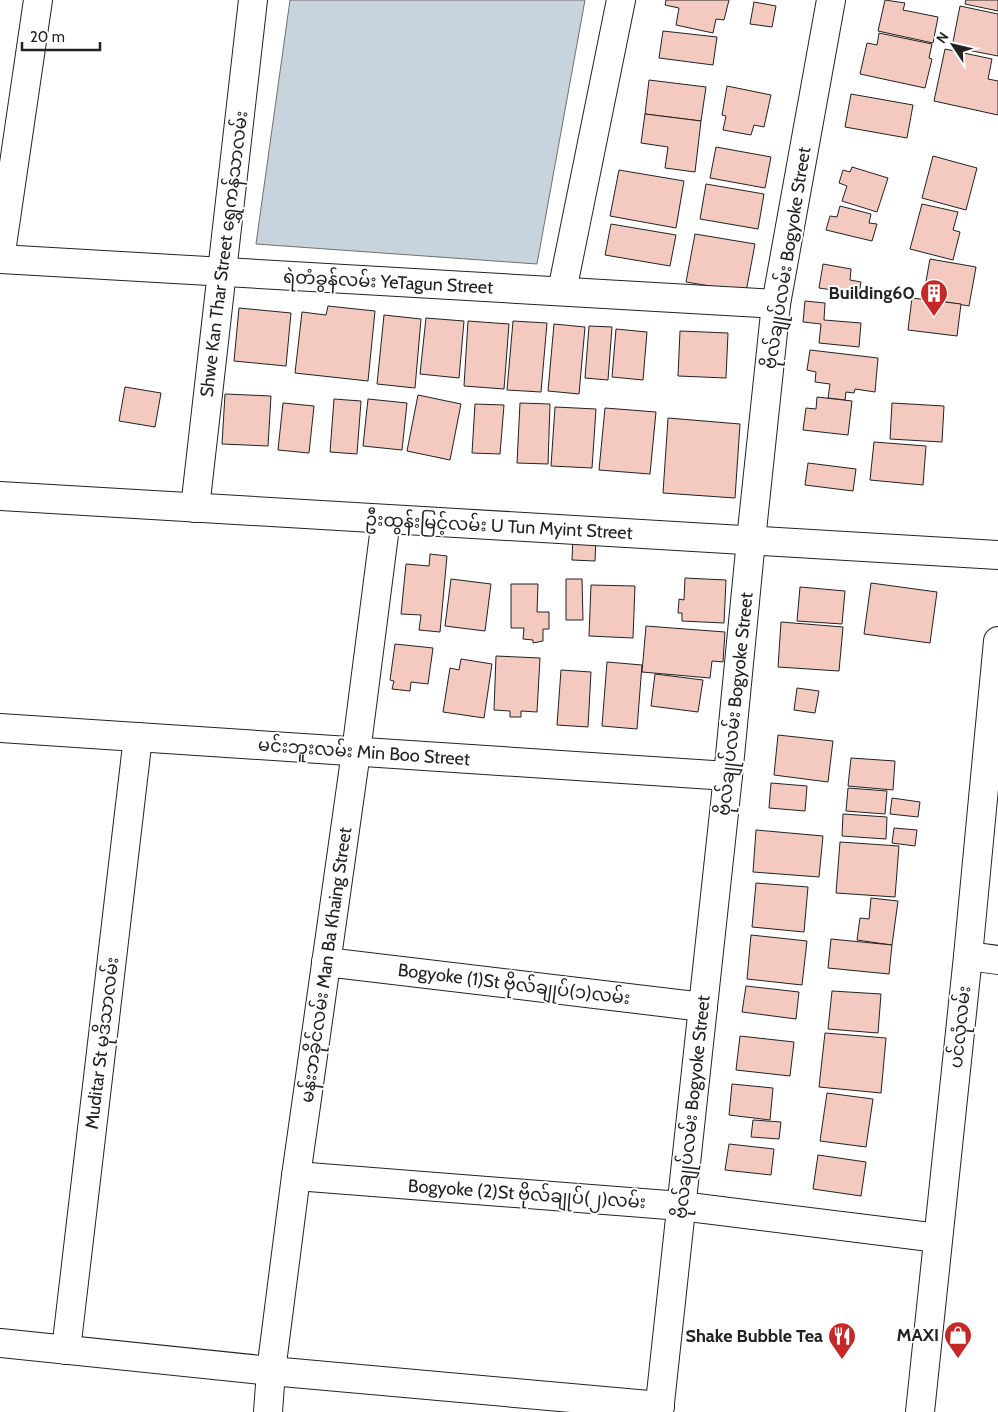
<svg xmlns="http://www.w3.org/2000/svg" width="998" height="1412" viewBox="0 0 998 1412" font-family="Cabin,'Noto Sans Myanmar',sans-serif">
  <rect width="100%" height="100%" fill="#fff"/>
  <path fill="#c7d3dd" stroke="#6f6f6f" d="M290,0H585L537,264L256,244Z"/>
  <g fill="#f3c9c0" stroke="#222">
    <path d="M666,0H729L724,20L716,19L713,33L676,25L679,8L665,5Z"/>
    <path d="M885,0L905,3L903,10L938,17L933,43L878,31Z"/>
    <path d="M966,0H998V11L965,4Z"/>
    <path d="M754,2L776,6L772,27L750,24Z"/>
    <path d="M960,6L998,14V56L952,47Z"/>
    <path d="M663,31L717,37L713,65L659,58Z"/>
    <path d="M879,33L932,44L929,58L932,59L925,88L860,74L867,43L877,45Z"/>
    <path d="M945,49L992,59L988,79L998,81V115L934,101Z"/>
    <path d="M649,80L706,87L701,121L645,114Z"/>
    <path d="M727,86L771,95L764,127L754,125L751,135L723,130L726,116L722,115Z"/>
    <path d="M851,94L913,105L907,138L845,127Z"/>
    <path d="M645,114L701,121L695,172L665,168L668,147L641,143Z"/>
    <path d="M716,147L771,157L765,188L710,178Z"/>
    <path d="M933,156L977,168L966,210L922,198Z"/>
    <path d="M852,167L888,178L877,212L842,201L847,186L839,183L843,170L850,172Z"/>
    <path d="M619,170L684,181L676,228L610,216Z"/>
    <path d="M706,184L764,194L758,229L700,219Z"/>
    <path d="M922,204L958,212L953,230L960,232L953,260L910,249Z"/>
    <path d="M840,206L871,214L869,223L877,224L872,241L826,230L830,216L837,217Z"/>
    <path d="M611,224L676,235L670,266L605,255Z"/>
    <path d="M695,234L755,244L746,292L686,282Z"/>
    <path d="M930,259L976,267L969,306L923,298Z"/>
    <path d="M823,264L851,269L850,280L861,282L859,294L819,288Z"/>
    <path d="M912,298L961,304L957,336L908,330Z"/>
    <path d="M805,301L825,303L824,320L861,323L859,347L819,343L821,324L803,322Z"/>
    <path d="M328,306L375,311L368,381L295,373L302,312L326,315Z"/>
    <path d="M239,308L291,313L286,366L234,361Z"/>
    <path d="M384,315L421,319L415,388L377,384Z"/>
    <path d="M426,318L464,321L459,378L420,374Z"/>
    <path d="M468,321L509,324L504,389L464,386Z"/>
    <path d="M513,321L547,323L541,392L507,390Z"/>
    <path d="M554,324L585,327L579,394L548,391Z"/>
    <path d="M589,326L612,327L608,380L585,378Z"/>
    <path d="M616,329L647,332L643,380L612,377Z"/>
    <path d="M680,331L728,333L726,378L678,376Z"/>
    <path d="M810,350L878,358L875,392L855,389L854,393L846,392L845,400L828,398L830,384L815,382L816,372L807,370Z"/>
    <path d="M125,387L161,393L155,427L119,421Z"/>
    <path d="M225,394L271,396L268,446L222,444Z"/>
    <path d="M418,395L461,404L450,460L407,451Z"/>
    <path d="M817,397L852,401L848,435L803,430L806,408L816,409Z"/>
    <path d="M334,399L361,401L357,454L330,452Z"/>
    <path d="M368,399L407,403L402,450L363,446Z"/>
    <path d="M283,403L314,406L309,453L278,450Z"/>
    <path d="M520,403L550,404L548,464L517,463Z"/>
    <path d="M892,403L944,406L942,442L890,439Z"/>
    <path d="M475,404L504,405L500,454L472,453Z"/>
    <path d="M555,407L596,409L592,468L551,466Z"/>
    <path d="M605,408L656,412L650,474L599,470Z"/>
    <path d="M668,418L740,424L735,498L663,493Z"/>
    <path d="M874,442L926,446L923,485L870,480Z"/>
    <path d="M808,463L856,469L853,491L805,485Z"/>
    <path d="M573,536L596,537L595,561L572,560Z"/>
    <path d="M430,554L447,556L440,632L419,630L421,615L401,614L406,564L429,566Z"/>
    <path d="M685,578L726,580L724,623L682,621V613H678L679,599L684,600Z"/>
    <path d="M451,579L491,584L485,631L445,626Z"/>
    <path d="M566,579H582L583,620H566Z"/>
    <path d="M871,583L937,592L930,643L864,634Z"/>
    <path d="M511,584H538L537,612H549V629H543V641L533,643V640L523,639L524,628H511Z"/>
    <path d="M591,585L635,586L633,638L589,636Z"/>
    <path d="M800,587L845,591L842,624L797,621Z"/>
    <path d="M781,622L843,627L839,671L778,667Z"/>
    <path d="M646,626L725,632L723,662L712,661L710,678L642,672Z"/>
    <path d="M395,644L433,648L428,684L411,682L410,691L392,689L394,681L390,680Z"/>
    <path d="M496,656L540,658L537,712L521,711V717H510V711L494,710Z"/>
    <path d="M461,659L492,664L484,718L443,712L450,668L459,670Z"/>
    <path d="M607,662L642,665L637,729L602,726Z"/>
    <path d="M561,670L591,672L588,727L557,725Z"/>
    <path d="M655,674L703,680L698,712L651,706Z"/>
    <path d="M797,688L819,691L815,713L794,710Z"/>
    <path d="M778,735L833,741L828,782L774,775Z"/>
    <path d="M851,758L895,761L893,790L848,786Z"/>
    <path d="M771,783L807,786L805,811L769,808Z"/>
    <path d="M848,788L887,791L885,814L846,811Z"/>
    <path d="M892,798L920,802L918,817L890,814Z"/>
    <path d="M843,814L887,817L886,839L842,836Z"/>
    <path d="M894,828L917,830L915,846L892,843Z"/>
    <path d="M756,830L823,836L819,877L753,872Z"/>
    <path d="M840,842L899,846L895,897L836,893Z"/>
    <path d="M756,883L808,887L804,932L752,927Z"/>
    <path d="M871,898L898,901L892,945L857,940L860,918L869,919Z"/>
    <path d="M751,935L807,941L802,985L747,979Z"/>
    <path d="M831,939L892,945L889,974L828,968Z"/>
    <path d="M746,986L799,992L796,1019L742,1012Z"/>
    <path d="M832,991L881,994L878,1033L828,1029Z"/>
    <path d="M825,1033L886,1038L881,1093L819,1087Z"/>
    <path d="M740,1036L794,1042L790,1076L736,1070Z"/>
    <path d="M732,1084L773,1088L770,1120L729,1115Z"/>
    <path d="M827,1093L873,1099L866,1147L820,1141Z"/>
    <path d="M753,1120L781,1122L779,1139L751,1137Z"/>
    <path d="M729,1144L774,1149L771,1175L725,1170Z"/>
    <path d="M818,1155L866,1162L861,1196L813,1189Z"/>
  </g>
  <g fill="none" stroke-linecap="round" stroke-linejoin="round">
    <g stroke="#222" stroke-width="30">
      <g id="minor">
        <path d="M0,259L776,304"/>
        <path d="M0,259L38,0"/>
        <path d="M562,291L621,0"/>
        <path d="M0,496L998,555"/>
        <path d="M195,508L253,0"/>
        <path d="M0,728L728,776"/>
        <path d="M968,956L998,960"/>
        <path d="M326,962L703,1007"/>
        <path d="M296,1176L681,1206L938,1238"/>
        <path d="M0,1343L271,1371L660,1406"/>
        <path d="M66,1350L138,737"/>
        <path d="M268,1412L271,1371L296,1176L356,752L386,519"/>
        <path d="M659,1412L728,776L751,540L776,304L831,0"/>
      </g>
    </g>
    <g stroke="#222" stroke-width="30">
      <path id="major" d="M920,1412L968,956L998,641"/>
    </g>
    <use href="#minor" stroke="#fff" stroke-width="28"/>
    <use href="#major" stroke="#fff" stroke-width="28"/>
  </g>
  <defs>
    <g id="building-pin" transform="scale(1.4375)"><path d="M0 17L-7.5 6A9.5 9.5 0 1 1 7.5 6Z" fill="#c62828" stroke="#fff"/><path d="M-4-6H4V6H1V3H-1V6H-4ZM-2.5-4.3h1.7v1.8h-1.7ZM.8-4.3h1.7v1.8H.8ZM-2.5-1h1.7V.8h-1.7ZM.8-1h1.7V.8H.8Z" fill="#fff"/></g>
    <g id="shop-pin" transform="scale(1.4375)"><path d="M0 17L-7.5 6A9.5 9.5 0 1 1 7.5 6Z" fill="#c62828" stroke="#fff"/><path d="M-5-2.5h2.3a2.7 3.5 0 0 1 5.4 0H5L5.5 6h-11ZM-1.5-2.5h3a1.5 2.3 0 0 0-3 0Z" fill="#fff"/></g>
    <g id="restaurant-pin" transform="scale(1.4375)"><path d="M0 17L-7.5 6A9.5 9.5 0 1 1 7.5 6Z" fill="#c62828" stroke="#fff"/><path d="M-5-6h1v4h1v-4h1v4h1v-4h1v5L-1.5 .5V6h-2V.5L-5-1ZM5-6V6H3V1.5H1.5Q1.5-4 5-6Z" fill="#fff"/></g>
  </defs>
  <g fill-rule="evenodd">
    <use href="#building-pin" x="934" y="293"/>
    <use href="#shop-pin" x="958" y="1335"/>
    <use href="#restaurant-pin" x="842" y="1336"/>
  </g>
  <g text-anchor="middle" dominant-baseline="central" stroke-width="4" stroke-linejoin="round" paint-order="stroke">
    <g font-size="18" fill="#222" stroke="#fff">
      <text transform="translate(224 254) rotate(-83)">Shwe Kan Thar Street ရွှေကန်သာလမ်း</text>
      <text transform="translate(787 258) rotate(-81)">ဗိုလ်ချုပ်လမ်း Bogyoke Street</text>
      <text transform="translate(388 282) rotate(3)">ရဲတံခွန်လမ်း YeTagun Street</text>
      <text transform="translate(499 526) rotate(3)">ဦးထွန်းမြင့်လမ်း U Tun Myint Street</text>
      <text transform="translate(735 704) rotate(-84)">ဗိုလ်ချုပ်လမ်း Bogyoke Street</text>
      <text transform="translate(364 752) rotate(4)">မင်းဘူးလမ်း Min Boo Street</text>
      <text transform="translate(326 965) rotate(-82)">မန်းဘခိုင်လမ်း Man Ba Khaing Street</text>
      <text transform="translate(514 984) rotate(7)">Bogyoke (1)St ဗိုလ်ချုပ်(၁)လမ်း</text>
      <text transform="translate(960 1027) rotate(-84)">ပင်လုံလမ်း</text>
      <text transform="translate(102 1043) rotate(-83)">Muditar St မုဒိသာလမ်း</text>
      <text transform="translate(692 1107) rotate(-84)">ဗိုလ်ချုပ်လမ်း Bogyoke Street</text>
      <text transform="translate(527 1194) rotate(4)">Bogyoke (2)St ဗိုလ်ချုပ်(၂)လမ်း</text>
    </g>
    <g font-size="18" font-weight="bold" fill="#222" stroke="#fff" text-anchor="end">
      <text x="915" y="293">Building60</text>
      <text x="939" y="1335">MAXI</text>
      <text x="823" y="1336">Shake Bubble Tea</text>
    </g>
  </g>
  <g transform="translate(953 45) rotate(305)" stroke="#ffffff" stroke-width="4" paint-order="stroke">
  <path d="M0-4L9 19L0 12L-9 19Z" fill="#222222"/>
  <text y="-8" font-size="14" font-weight="bold" text-anchor="middle" fill="#222222">N</text>
  </g>
  <path d="M22 42v8h78v-8" fill="none" stroke="#222222" stroke-width="2.5"/>
  <text x="30" y="42" font-size="15" fill="#222222" stroke="#ffffff" stroke-width="4" paint-order="stroke">20 m</text>
</svg>
